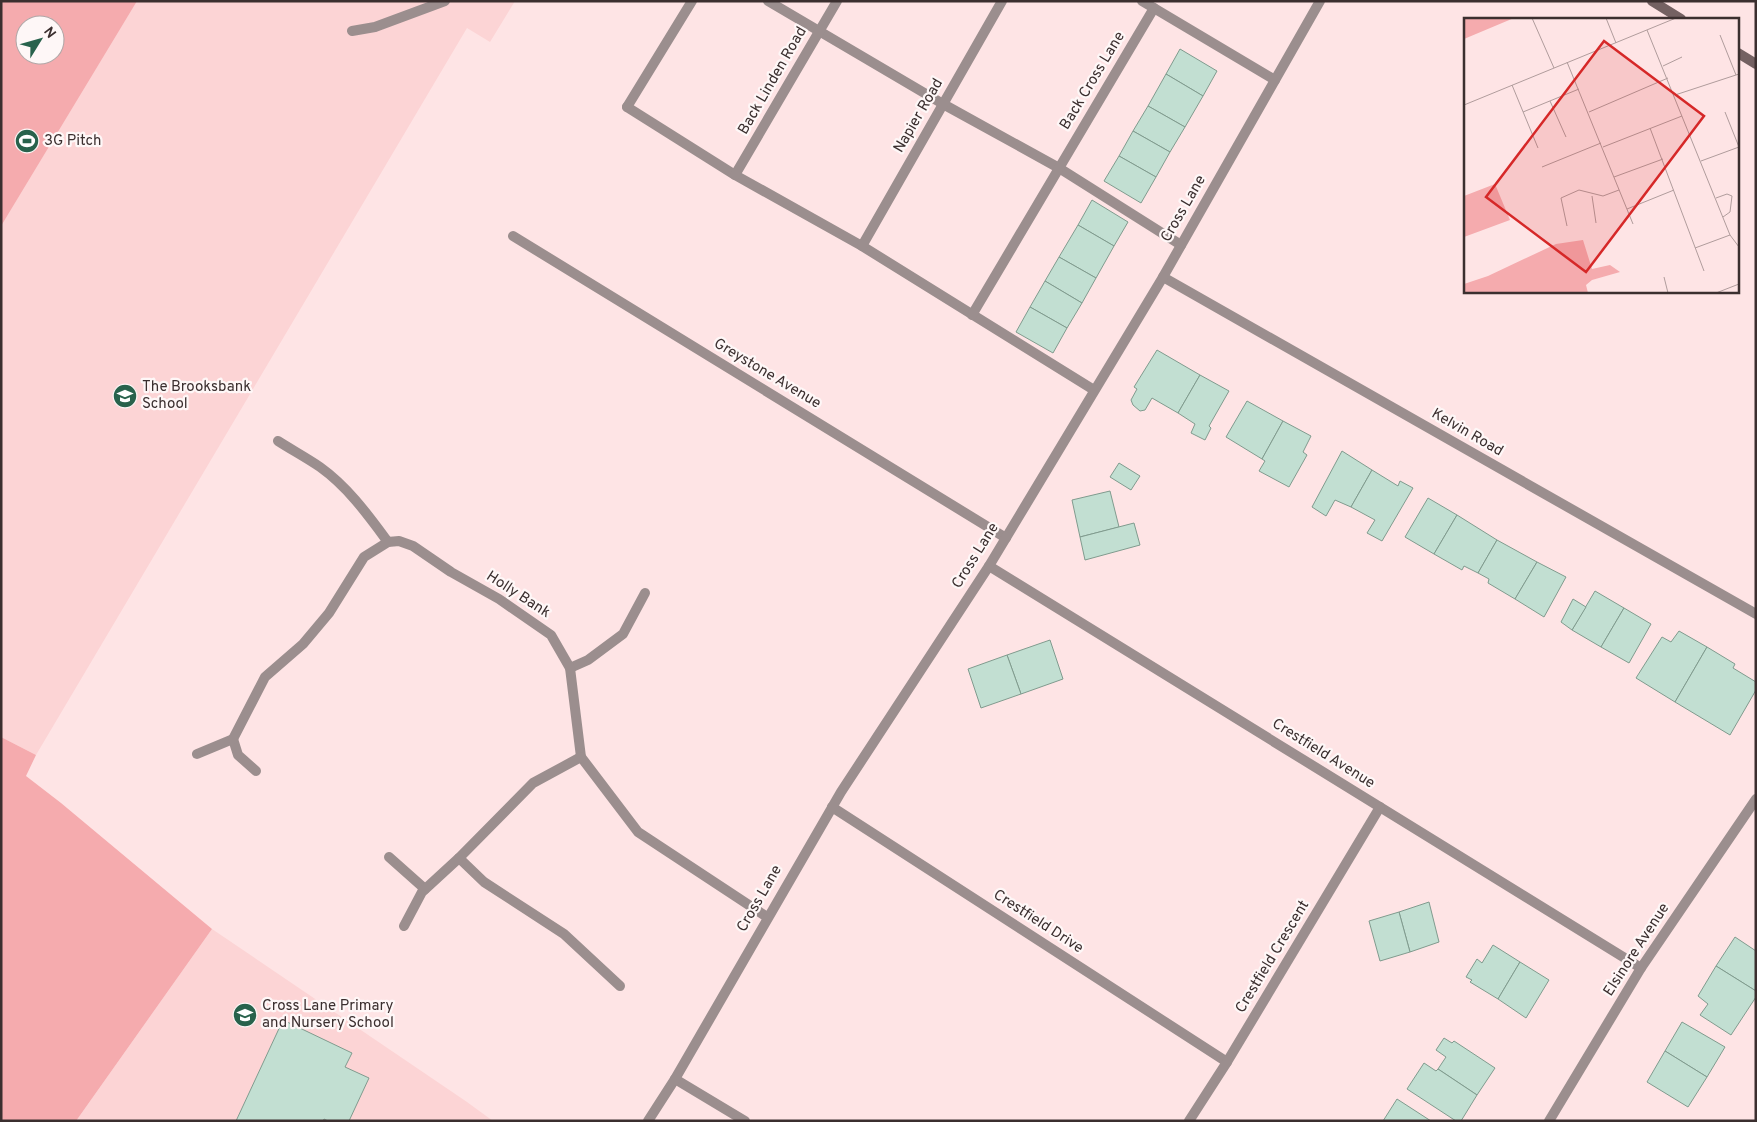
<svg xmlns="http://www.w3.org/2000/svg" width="1757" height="1122" viewBox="0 0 1757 1122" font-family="Overpass,sans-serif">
  <rect width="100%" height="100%" fill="#fee4e5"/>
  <g fill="#fcd4d5" fill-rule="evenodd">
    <path d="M1,1H515L490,42L467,28L36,755L1,737ZM25,25H55V55H25Z"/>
    <path d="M212,929L467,1102L493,1121H76Z"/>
  </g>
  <g fill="#f5abae" fill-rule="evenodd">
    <path d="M1,1H137L1,226ZM25,25H55V55H25Z"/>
    <path d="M1,737L36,755L26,776L61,803L212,929L76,1121H1Z"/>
  </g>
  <g fill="#c2dfd2" stroke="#809b8e">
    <path d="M1180,49L1217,71L1203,96L1166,74Z"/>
    <path d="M1166,74L1203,96L1185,127L1148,106Z"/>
    <path d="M1148,106L1185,127L1170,152L1133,131Z"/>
    <path d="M1133,131L1170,152L1156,177L1119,156Z"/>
    <path d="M1119,156L1156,177L1141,203L1104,181Z"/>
    <path d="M1092,200L1128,222L1114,246L1078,225Z"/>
    <path d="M1078,225L1114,246L1096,278L1059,257Z"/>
    <path d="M1059,257L1096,278L1082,303L1045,281Z"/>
    <path d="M1045,281L1082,303L1067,328L1030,307Z"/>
    <path d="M1030,307L1067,328L1053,353L1016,332Z"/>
    <path d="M1157,350L1200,375L1178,413L1152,398L1145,410L1140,411L1133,405L1131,400L1137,389L1134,387Z"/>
    <path d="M1200,375L1229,391L1209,426L1211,428L1205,440L1191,433L1195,424L1178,413Z"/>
    <path d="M1247,401L1283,421L1262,459L1226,437Z"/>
    <path d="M1283,421L1311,436L1303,452L1307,455L1289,487L1259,471L1265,461L1262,459Z"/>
    <path d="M1342,451L1372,470L1351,507L1335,500L1326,516L1312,507Z"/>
    <path d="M1119,463L1140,476L1131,490L1110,477Z"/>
    <path d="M1372,470L1398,486L1400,481L1413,488L1382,541L1367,533L1375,520L1351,507Z"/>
    <path d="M1110,491L1119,527L1080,537L1072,500Z"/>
    <path d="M1428,498L1457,515L1434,554L1405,537Z"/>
    <path d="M1457,515L1497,540L1478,573L1464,566L1462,570L1434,554Z"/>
    <path d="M1134,523L1140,545L1085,560L1080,537Z"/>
    <path d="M1497,540L1537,562L1515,599L1488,583L1489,579L1478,573Z"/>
    <path d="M1537,562L1566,577L1544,617L1515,599Z"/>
    <path d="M1595,591L1624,608L1601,647L1572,630Z"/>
    <path d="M1573,599L1586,607L1572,630L1561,622Z"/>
    <path d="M1624,608L1651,624L1629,663L1601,647Z"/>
    <path d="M1679,631L1707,647L1675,702L1636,678L1662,637L1671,642Z"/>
    <path d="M1050,640L1063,679L1021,694L1007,655Z"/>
    <path d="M1707,647L1735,664L1733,668L1756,682V690L1730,735L1675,702Z"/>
    <path d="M1007,655L1021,694L981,708L968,669Z"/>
    <path d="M1429,902L1439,942L1410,952L1399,912Z"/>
    <path d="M1399,912L1410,952L1380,961L1369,921Z"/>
    <path d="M1735,937L1756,951V991L1716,966Z"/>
    <path d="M1493,945L1520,962L1498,999L1470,982L1472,980L1466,977L1477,959L1482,963Z"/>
    <path d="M1520,962L1549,980L1526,1018L1498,999Z"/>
    <path d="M1716,966L1756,991V997L1731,1035L1700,1015L1708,1004L1698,996Z"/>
    <path d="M283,1020L352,1053L345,1067L369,1078L349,1121H328L324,1119L323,1121H236Z"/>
    <path d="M1682,1022L1725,1047L1707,1077L1665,1051Z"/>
    <path d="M1444,1038L1452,1043L1454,1041L1495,1068L1477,1095L1438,1069L1446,1057L1436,1050Z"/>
    <path d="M1665,1051L1707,1077L1688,1107L1647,1082Z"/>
    <path d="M1424,1063L1436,1071L1438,1069L1477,1095L1461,1121H1456L1407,1089Z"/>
    <path d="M1397,1099L1431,1121H1383Z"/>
  </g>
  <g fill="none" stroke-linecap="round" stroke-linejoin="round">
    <g stroke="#9b8e8e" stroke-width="10">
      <path d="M768,1L943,104L1059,168L1181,245"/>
      <path d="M352,31L375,27L445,1"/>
      <path d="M627,107L735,175L862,246L1094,390"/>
      <path d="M735,175L837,1"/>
      <path d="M972,315L1154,8"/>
      <path d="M278,441C292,450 307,458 320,467C348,487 368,515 388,542"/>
      <path d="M570,668L588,660L623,634L645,593"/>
      <path d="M197,754L233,739L238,755L256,771"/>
      <path d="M459,858L484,882L564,934L620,986"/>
    </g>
    <g stroke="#9b8e8e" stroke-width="10">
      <path d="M1142,1L1275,80"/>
      <path d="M627,107L692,1"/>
      <path d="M513,236L1006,538"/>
      <path d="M862,246L1002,1"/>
      <path d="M1163,277L1756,614"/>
      <path d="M989,566L1641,968"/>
      <path d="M233,739L265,677L303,644L329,613L364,557L388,542L399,541L413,546L451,572L499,599L551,635L570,668L581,757L638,832L767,917"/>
      <path d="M832,807L1227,1062"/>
      <path d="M389,857L425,889"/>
      <path d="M404,926L422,892L459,858L533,783L581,757"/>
      <path d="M675,1079L745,1121"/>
      <path d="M648,1121L675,1079L841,792L989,566L1163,277L1320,1"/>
      <path d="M1189,1121L1227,1062L1380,807"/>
      <path d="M1549,1121L1641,968L1756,799"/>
    </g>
    <g stroke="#746162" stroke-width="10">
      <path d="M1652,1L1681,19"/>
      <path d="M1738,53L1756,64"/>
    </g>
  </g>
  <defs>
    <g id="stadium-disc" transform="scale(1.25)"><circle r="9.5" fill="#28624c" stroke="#fef7f7"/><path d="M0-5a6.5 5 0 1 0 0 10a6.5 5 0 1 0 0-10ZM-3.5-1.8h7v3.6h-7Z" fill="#fff"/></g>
    <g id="school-disc" transform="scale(1.25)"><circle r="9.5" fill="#28624c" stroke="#fef7f7"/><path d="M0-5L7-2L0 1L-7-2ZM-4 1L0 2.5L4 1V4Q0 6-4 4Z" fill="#fff"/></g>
  </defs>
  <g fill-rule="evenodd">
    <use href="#stadium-disc" x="27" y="141"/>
    <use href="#school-disc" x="125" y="396"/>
    <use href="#school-disc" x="245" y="1015"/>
  </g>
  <g text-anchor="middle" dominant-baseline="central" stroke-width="4.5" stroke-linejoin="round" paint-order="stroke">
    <g font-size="15" fill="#3b2f2f" stroke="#fef7f7">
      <text transform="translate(773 81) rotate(-60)">Back Linden Road</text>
      <text transform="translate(1093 81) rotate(-59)">Back Cross Lane</text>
      <text transform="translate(919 116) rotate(-60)">Napier Road</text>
      <text transform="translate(1184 209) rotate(-60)">Cross Lane</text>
      <text transform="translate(767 374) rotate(31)">Greystone Avenue</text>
      <text transform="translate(1467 433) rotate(30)">Kelvin Road</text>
      <text transform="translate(976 556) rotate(-58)">Cross Lane</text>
      <text transform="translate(518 595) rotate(33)">Holly Bank</text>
      <text transform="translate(1323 754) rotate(32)">Crestfield Avenue</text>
      <text transform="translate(760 899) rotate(-60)">Cross Lane</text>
      <text transform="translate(1038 922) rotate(33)">Crestfield Drive</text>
      <text transform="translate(1637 950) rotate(-57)">Elsinore Avenue</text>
      <text transform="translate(1273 957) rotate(-59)">Crestfield Crescent</text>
    </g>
    <g font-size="15" fill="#3b2f2f" stroke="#fef7f7" text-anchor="start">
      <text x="44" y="141">3G Pitch</text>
      <text x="142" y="387">The Brooksbank<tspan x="142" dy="17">School</tspan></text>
      <text x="262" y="1006">Cross Lane Primary<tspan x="262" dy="17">and Nursery School</tspan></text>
    </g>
  </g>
  <g transform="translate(1464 18)">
    <rect width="275" height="275" fill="#fee4e5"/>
    <path d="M0,0H50L0,21ZM31,166L46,202L0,219V178ZM119,222L128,251L146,247L156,254L128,262L122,267L124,275H0V266L24,258L92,226Z" fill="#f5abae"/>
    <path fill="none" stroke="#b09c9c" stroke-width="1" d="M68,0L90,50M142,0L152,25M183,12L266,217L275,229M256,17L272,57M103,44L169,206M199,48L218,39M48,67L74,130M211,77L275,56M86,83L102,119M0,87L212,0M59,94L115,71M125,94L204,60M261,94L275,129M186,110L240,253M139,129L218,98M237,143L275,129M78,149L137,125M150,159L199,141M128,178L132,205M252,180L263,176L268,178L266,194L259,199M163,191L210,172M103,208L97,180L115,172L139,178L155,172M231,230L266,217M200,259L204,275M252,275L275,266"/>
    <path fill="#d62828" fill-opacity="0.15" stroke="#d62828" stroke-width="2.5" d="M140,23L240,98L122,254L22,179Z"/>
    <rect width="275" height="275" fill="none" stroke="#3b2f2f" stroke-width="2.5"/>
  </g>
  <rect width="1757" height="1122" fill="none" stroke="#3b2f2f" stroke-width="5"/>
  <g transform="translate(40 40) rotate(53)"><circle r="24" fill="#fef7f7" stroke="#b0a7a7"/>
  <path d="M0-4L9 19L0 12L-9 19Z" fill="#28624c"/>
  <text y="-8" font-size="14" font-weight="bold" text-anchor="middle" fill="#3b2f2f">N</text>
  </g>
</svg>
